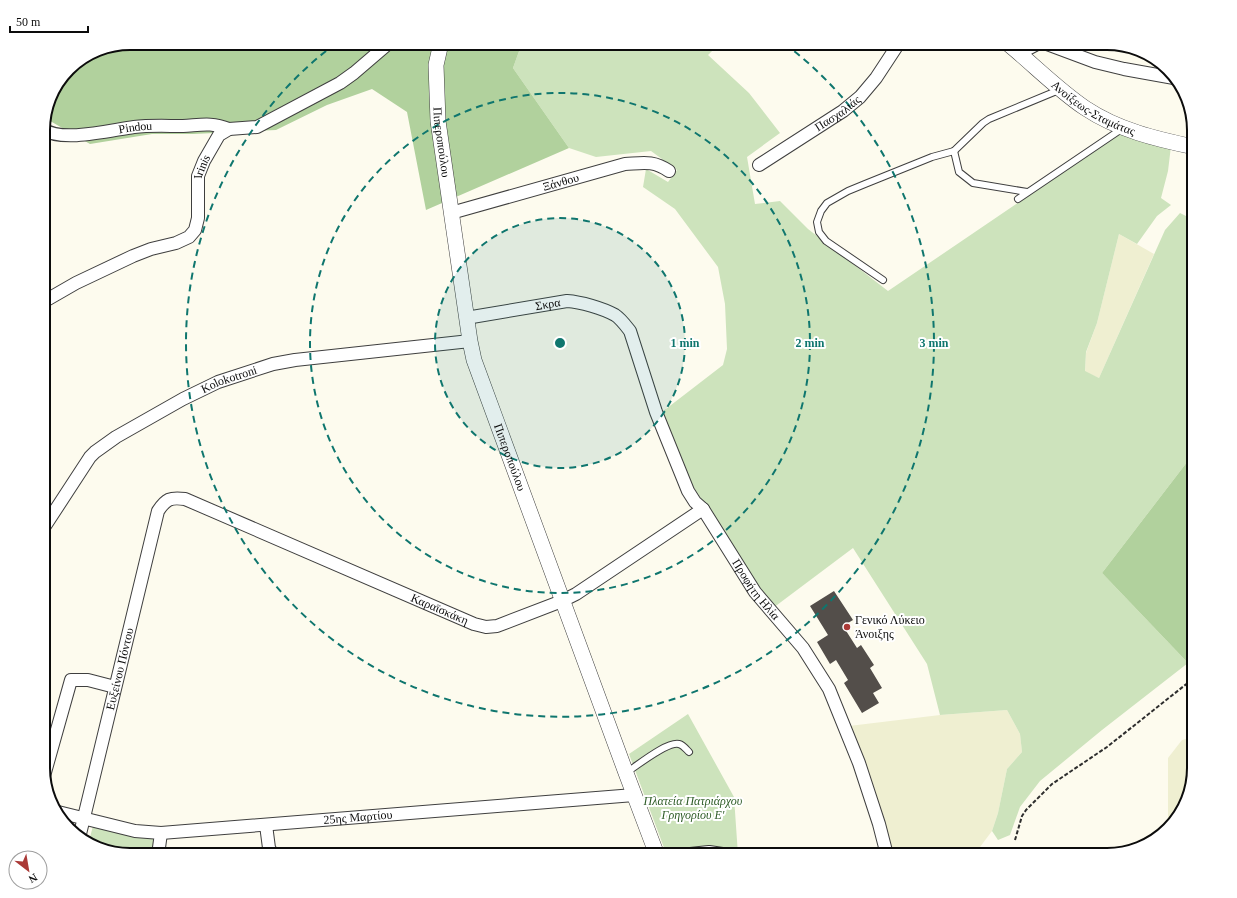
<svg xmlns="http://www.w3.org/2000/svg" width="1237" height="898" viewBox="0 0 1237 898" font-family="'Times New Roman',serif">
  <rect width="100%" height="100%" fill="#fdfbee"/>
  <g fill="#efefd1">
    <path d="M1119,234L1154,254L1099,378L1085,372L1086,353L1097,323Z"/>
    <path d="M1007,710L1020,734L1022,752L1007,769L998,813L992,831L974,855H892L849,726L940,715Z"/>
    <path d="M1194,737V768L1176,821L1168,828V758L1182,740Z"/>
  </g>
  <g fill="#cde3bc">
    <path d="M522,43H720L708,55L749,93L780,133L747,157L755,204L780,201L808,229L888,291L1124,131L1171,146L1168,171L1161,198L1171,205L1157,216L1137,244L1119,234L1097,323L1086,352L1085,371L1099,378L1165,230L1180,213L1194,220V393L1191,397L1194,409V453L1102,573L1188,663L1102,730L1040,781L1020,807L1010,835L998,840L992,831L998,813L1007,769L1022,752L1020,734L1007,710L940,715L927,664L853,548L773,608L709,509C686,482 675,445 662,412L723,365L727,349L725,304L718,267L675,209L643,187L646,169L668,182L677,170L651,151L596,157L569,148L513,68Z"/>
    <path d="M688,714L734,797L738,855L732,849L666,853L629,754Z"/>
    <path d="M93,826L157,837L154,855H130L89,841Z"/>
  </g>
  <g fill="#b1d19d">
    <path d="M130,43H522L513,68L569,148L426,210L407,112L372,89L327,105L276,130L193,134H152L90,144L45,118L52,92L72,65L97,50Z"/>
    <path d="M1194,453V659L1188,663L1102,573Z"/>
  </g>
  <path fill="#534e4a" d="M834,591L853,620L843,626L857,648L861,645L874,665L870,668L882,688L873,693L879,703L862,713L844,683L848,680L836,660L830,664L817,642L828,635L810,606Z"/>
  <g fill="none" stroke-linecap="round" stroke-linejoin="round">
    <g stroke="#3f3f3f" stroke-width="8">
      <g id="service">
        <path d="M954,151L959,172L973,183L1027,192"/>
        <path d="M1018,199L1123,128"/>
        <path d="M883,280L826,241L819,232L817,222L821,211L827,203L848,191L865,184L932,157L954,151L983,123L989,119L1059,90"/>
        <path d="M627,772C637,766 667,741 679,744C683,745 686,749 689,752"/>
      </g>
    </g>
    <g stroke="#3f3f3f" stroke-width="14">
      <g id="minor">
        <path d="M1044,43L1095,62L1124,69L1174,78"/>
        <path d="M1020,53L1039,43"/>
        <path id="s1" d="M43,129C62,143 111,130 134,127C150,125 167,126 183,126C201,125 211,122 229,129"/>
        <path id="s2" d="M759,165L843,111L860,97L876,78L899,43"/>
        <path id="s3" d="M451,213L625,164C643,163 653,160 669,171"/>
        <path id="s4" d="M43,302L76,283L133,256L151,249L176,243L189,237L195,230L198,218V176L204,161L219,135L229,129L257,127L340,83L354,73L389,43"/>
        <path id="s5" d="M466,318L567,301C581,302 602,308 615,315C621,319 626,326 630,331L656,412L688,491L695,502L703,509L755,592L803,648L829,689L859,763L879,824L887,855"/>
        <path id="s6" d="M43,529L90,457L95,452L116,437L183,399L218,382L273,364L295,360L470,341"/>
        <path d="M44,776L71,680H88L115,687"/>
        <path id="s7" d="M54,811L135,831L161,833L634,795"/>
        <path d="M266,825L269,848L273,855"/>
        <path id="s8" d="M79,838L158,511C166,499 170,497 185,499L474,624L486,627L497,626L562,601L576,594L703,509"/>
        <path d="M158,855L161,833"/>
        <path d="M681,855L709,852L729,855"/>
      </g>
    </g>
    <g stroke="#3f3f3f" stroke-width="16">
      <g id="tertiary">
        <path id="s9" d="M441,43L436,65L438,121L470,341L474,360L626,773L657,855"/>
        <path id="s10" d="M1007,43C1033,64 1057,89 1085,108C1118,130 1156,139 1194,147"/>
      </g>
    </g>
    <path stroke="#2e2e2e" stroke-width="2" stroke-dasharray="4 2" stroke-linecap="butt" d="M1015,840L1022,816L1026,810L1052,784L1107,747L1194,678"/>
    <use href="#service" stroke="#fff" stroke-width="6"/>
    <use href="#minor" stroke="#fff" stroke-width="12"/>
    <use href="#tertiary" stroke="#fff" stroke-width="15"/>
  </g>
  <circle cx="560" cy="343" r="125" fill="#0f766e" fill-opacity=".12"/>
  <g fill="none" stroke="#0f766e" stroke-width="2" stroke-dasharray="7 5">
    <circle cx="560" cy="343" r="125"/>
    <circle cx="560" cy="343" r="250"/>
    <path d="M785 44A374 374 0 1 1 335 44"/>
  </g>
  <circle fill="#aa3a37" stroke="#fff" stroke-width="1.5" cx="847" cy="627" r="4"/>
  <g text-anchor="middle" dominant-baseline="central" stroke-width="4" stroke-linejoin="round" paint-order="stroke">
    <g font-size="12" fill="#0c0c0c" stroke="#fff">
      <text stroke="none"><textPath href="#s10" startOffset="109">Ανοίξεως-Σταμάτας</textPath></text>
      <text stroke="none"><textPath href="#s2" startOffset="94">Πασχαλιάς</textPath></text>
      <text stroke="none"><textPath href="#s1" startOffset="94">Pindou</textPath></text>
      <text stroke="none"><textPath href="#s9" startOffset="100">Πιπεροπούλου</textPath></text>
      <text stroke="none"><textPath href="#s4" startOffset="234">Irinis</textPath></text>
      <text stroke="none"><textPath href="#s3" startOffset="114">Ξάνθου</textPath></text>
      <text stroke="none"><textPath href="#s5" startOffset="83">Σκρα</textPath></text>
      <text stroke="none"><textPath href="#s6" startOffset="246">Kolokotroni</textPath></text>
      <text stroke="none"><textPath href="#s9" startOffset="424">Πιπεροπούλου</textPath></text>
      <text stroke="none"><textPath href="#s5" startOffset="465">Προφήτη Ηλία</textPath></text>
      <text stroke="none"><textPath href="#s8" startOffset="646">Καραϊσκάκη</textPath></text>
      <text stroke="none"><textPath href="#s8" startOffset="174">Ευξείνου Πόντου</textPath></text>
      <text stroke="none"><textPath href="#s7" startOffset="307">25ης Μαρτίου</textPath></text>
    </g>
    <g font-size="12" fill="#0c0c0c" stroke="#fff" text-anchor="start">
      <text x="855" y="620">Γενικό Λύκειο<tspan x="855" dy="14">Άνοιξης</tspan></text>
    </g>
    <g font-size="12" font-style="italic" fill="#2d5b26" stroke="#fff">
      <text x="693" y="801">Πλατεία Πατριάρχου<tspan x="693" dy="14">Γρηγορίου Ε'</tspan></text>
    </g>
  </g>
  <path d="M0 0H1237V898H0ZM130 50H1107A80 80 0 0 1 1187 130V768A80 80 0 0 1 1107 848H130A80 80 0 0 1 50 768V130A80 80 0 0 1 130 50Z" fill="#fff" fill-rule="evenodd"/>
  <path fill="none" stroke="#0c0c0c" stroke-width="2" d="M130 50H1107A80 80 0 0 1 1187 130V768A80 80 0 0 1 1107 848H130A80 80 0 0 1 50 768V130A80 80 0 0 1 130 50Z"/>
  <circle cx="560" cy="343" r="6" fill="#0f766e" stroke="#fff" stroke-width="2"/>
  <g font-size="12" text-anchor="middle" font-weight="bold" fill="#0f766e" stroke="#fff" stroke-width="4" stroke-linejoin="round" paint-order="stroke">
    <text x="685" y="347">1 min</text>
    <text x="810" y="347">2 min</text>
    <text x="934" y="347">3 min</text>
  </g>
  <g transform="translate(28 870) rotate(149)"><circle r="19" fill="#ffffff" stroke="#9e9e9e"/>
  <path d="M0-3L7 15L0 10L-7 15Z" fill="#aa3a37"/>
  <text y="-6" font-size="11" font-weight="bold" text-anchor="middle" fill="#0c0c0c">N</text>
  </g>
  <path d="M10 26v6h78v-6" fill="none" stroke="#0c0c0c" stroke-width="2"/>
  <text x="16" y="26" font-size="12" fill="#0c0c0c" stroke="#ffffff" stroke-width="3" paint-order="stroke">50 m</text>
</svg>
